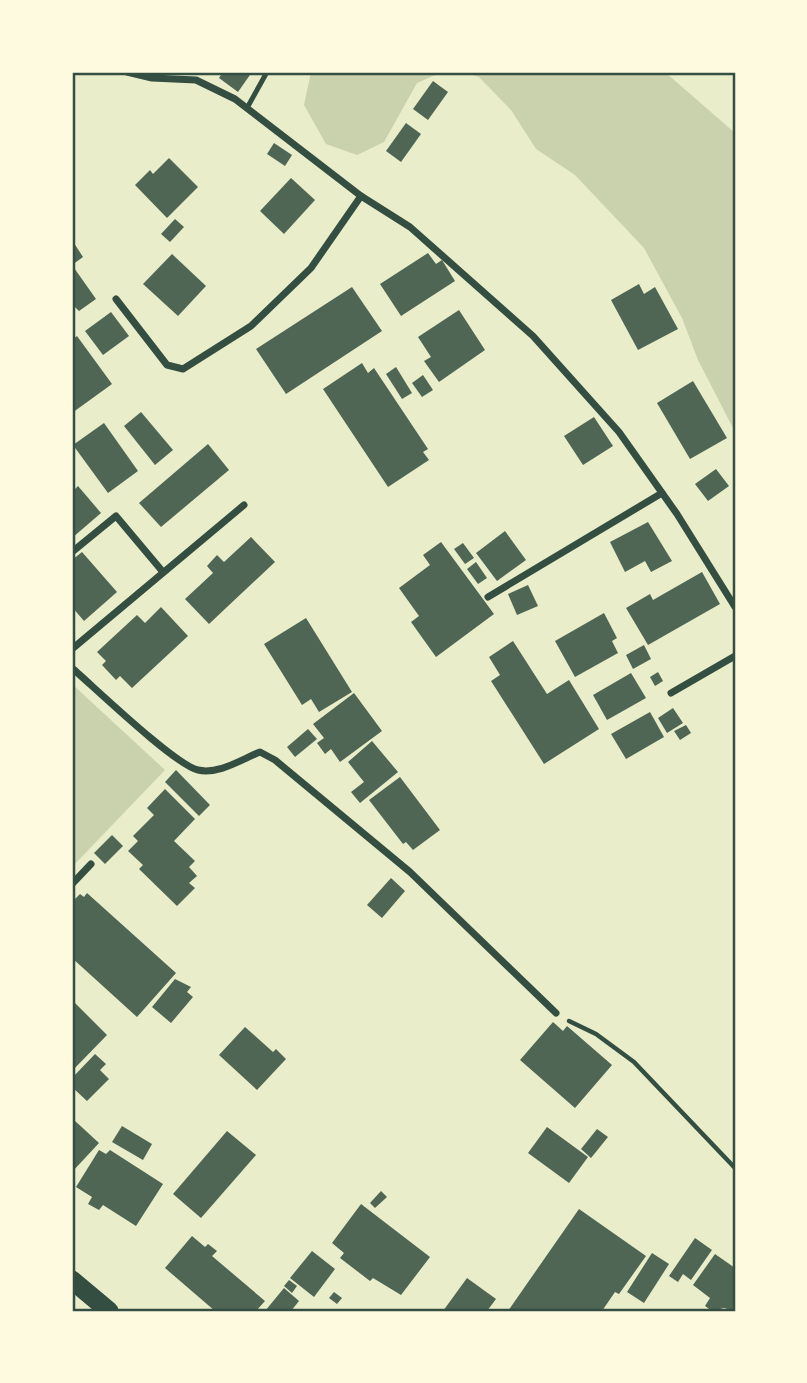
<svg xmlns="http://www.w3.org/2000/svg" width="807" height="1383" viewBox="0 0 807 1383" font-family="Lato,sans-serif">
  <rect width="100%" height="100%" fill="#e9edc9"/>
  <g fill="#cad2ad">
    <path d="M311,72H442L417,83L384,142L357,155L326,144L304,105Z"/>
    <path d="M464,72H665L735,133V432L698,360L682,318L644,248L575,175L536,149L511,110L479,77Z"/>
    <path d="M72,684L165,770L72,867Z"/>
  </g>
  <g fill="#4f6655">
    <path d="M223,72H252L238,92L219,78Z"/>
    <path d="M433,81L448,92L428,120L413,109Z"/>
    <path d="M406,123L421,134L401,162L386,151Z"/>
    <path d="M274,143L292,155L285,166L267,154Z"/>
    <path d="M169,158L198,187L167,218L135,185L150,170L153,174Z"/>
    <path d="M291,178L315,200L284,234L260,211Z"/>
    <path d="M175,219L184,227L170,242L161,234Z"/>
    <path d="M72,240L83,257L72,265L96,299L79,311L72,304Z"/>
    <path d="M428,253L436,264L442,260L455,281L401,316L380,284Z"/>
    <path d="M172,254L206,286L178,316L143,284Z"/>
    <path d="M639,284L644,294L655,287L678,329L638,350L611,300Z"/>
    <path d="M352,287L382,331L286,394L256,349Z"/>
    <path d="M459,310L485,350L439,382L424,361L431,357L418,337Z"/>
    <path d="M111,312L129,336L103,355L85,331Z"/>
    <path d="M77,336L112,384L72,413V340Z"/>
    <path d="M362,363L368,373L374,368L428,449L423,452L429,460L388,487L323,389Z"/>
    <path d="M396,367L412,393L402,399L386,374Z"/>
    <path d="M423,375L433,390L422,397L412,383Z"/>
    <path d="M693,381L727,438L690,459L657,403Z"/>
    <path d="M141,412L173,450L155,465L124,426Z"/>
    <path d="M594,417L613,446L583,465L564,436Z"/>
    <path d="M104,423L138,471L108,493L73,445Z"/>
    <path d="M208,444L229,470L161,527L139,503Z"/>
    <path d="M716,469L729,486L708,501L695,484Z"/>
    <path d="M78,486L101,513L72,538V492Z"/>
    <path d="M648,522L672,561L651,572L645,561L625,572L610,542Z"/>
    <path d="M505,531L526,560L497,581L476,553Z"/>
    <path d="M251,537L275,562L209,624L185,599L213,573L207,566L217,555L224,562Z"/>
    <path d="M441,542L494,614L436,657L411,622L419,616L399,588L430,565L423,555Z"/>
    <path d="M463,543L474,558L465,564L454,549Z"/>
    <path d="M82,552L117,592L84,621L72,607V560Z"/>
    <path d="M476,562L487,578L478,584L467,569Z"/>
    <path d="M702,572L720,604L648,645L626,608L650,594L653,600Z"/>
    <path d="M528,585L538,606L517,615L508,594Z"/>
    <path d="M161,607L188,636L132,688L120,676L116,680L102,665L106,661L97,652L137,615L145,623Z"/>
    <path d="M604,613L617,638L612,641L618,653L575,677L555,641Z"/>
    <path d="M306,618L352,692L319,712L311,699L302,705L264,644Z"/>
    <path d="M513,641L547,694L569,680L599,729L544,764L491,681L500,675L489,657Z"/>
    <path d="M644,645L651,659L633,669L626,655Z"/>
    <path d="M658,672L663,681L655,686L650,677Z"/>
    <path d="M631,673L646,698L607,720L593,695Z"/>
    <path d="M354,693L382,731L340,762L331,749L325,754L317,743L324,738L313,724Z"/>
    <path d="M673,708L683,723L667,733L658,718Z"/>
    <path d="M650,712L664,737L626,759L611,734Z"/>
    <path d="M686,725L691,733L680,740L674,731Z"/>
    <path d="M308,729L317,739L295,757L287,747Z"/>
    <path d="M372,741L398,772L360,803L351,792L364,782L348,762Z"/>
    <path d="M176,770L210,805L199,816L165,782Z"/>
    <path d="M400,777L440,830L413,850L406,842L403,844L369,800Z"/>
    <path d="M165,789L195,819L174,841L195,861L189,867L197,876L189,883L195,888L177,906L139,869L143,865L128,851L138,841L133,836L154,815L147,808Z"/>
    <path d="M112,835L123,846L105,864L94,853Z"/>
    <path d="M391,878L405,891L382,918L367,905Z"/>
    <path d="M87,893L176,973L137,1017L72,958V902L80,894L84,897Z"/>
    <path d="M175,979L191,987L187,992L193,997L171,1023L152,1007Z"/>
    <path d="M72,1000L107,1035L72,1071Z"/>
    <path d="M553,1022L563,1031L567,1026L612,1065L575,1108L520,1060Z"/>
    <path d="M245,1027L273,1052L276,1049L286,1059L257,1090L219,1055Z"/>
    <path d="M95,1054L106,1064L100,1070L109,1079L87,1101L72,1087V1078Z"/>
    <path d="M74,1120L99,1143L72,1172V1123Z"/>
    <path d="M122,1126L152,1144L143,1160L112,1142Z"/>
    <path d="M547,1127L588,1157L569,1183L528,1153Z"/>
    <path d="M597,1129L608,1137L591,1158L581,1149Z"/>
    <path d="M227,1131L256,1155L201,1218L173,1194Z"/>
    <path d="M99,1150L106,1154L110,1150L163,1184L136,1226L103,1205L99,1210L88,1204L92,1197L76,1187Z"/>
    <path d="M381,1191L387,1197L375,1208L370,1203Z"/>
    <path d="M361,1204L430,1257L401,1295L373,1278L370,1281L340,1258L344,1253L332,1243Z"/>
    <path d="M579,1209L646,1256L619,1294L615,1292L602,1311H508Z"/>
    <path d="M192,1236L205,1247L208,1244L217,1251L212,1256L265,1301L256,1311H215L165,1268Z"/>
    <path d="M695,1238L712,1250L691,1280L683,1274L678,1282L669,1276Z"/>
    <path d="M312,1251L335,1269L314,1297L290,1278Z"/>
    <path d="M652,1253L669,1264L644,1303L627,1292Z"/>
    <path d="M715,1254L735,1268V1311L724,1308L712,1311L705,1306L710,1298L693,1285Z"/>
    <path d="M467,1278L496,1299L487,1311H443Z"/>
    <path d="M289,1280L297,1286L292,1293L284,1286Z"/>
    <path d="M284,1288L299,1301L291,1311H265Z"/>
    <path d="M334,1292L342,1298L337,1304L329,1298Z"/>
  </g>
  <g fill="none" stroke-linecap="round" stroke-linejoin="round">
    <path stroke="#344e41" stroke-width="4.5" d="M569,1021L596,1034L634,1062L735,1168"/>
    <path stroke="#344e41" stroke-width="5" d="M247,108L267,72"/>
    <g stroke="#344e41" stroke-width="7">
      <path d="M127,72L152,78L196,80L235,99L361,196L410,227L533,336L619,432L677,514L735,607"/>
      <path d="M116,299L167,365L183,369L251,326L311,268L361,196"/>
      <path d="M72,552L116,516L163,572"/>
      <path d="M488,597L662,493"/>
      <path d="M72,649L244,505"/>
      <path d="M72,668C94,687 175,765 198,770C218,775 242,759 260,752L275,760L410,872L556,1013"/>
      <path d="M671,693L735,656"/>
      <path d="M72,884L91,864"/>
    </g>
    <path stroke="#344e41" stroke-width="19" d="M72,1280L109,1311"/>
  </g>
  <rect width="807" height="1383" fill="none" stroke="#fefae0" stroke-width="147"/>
  <rect x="74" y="74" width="660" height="1236" fill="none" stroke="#344e41" stroke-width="2.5"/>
</svg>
